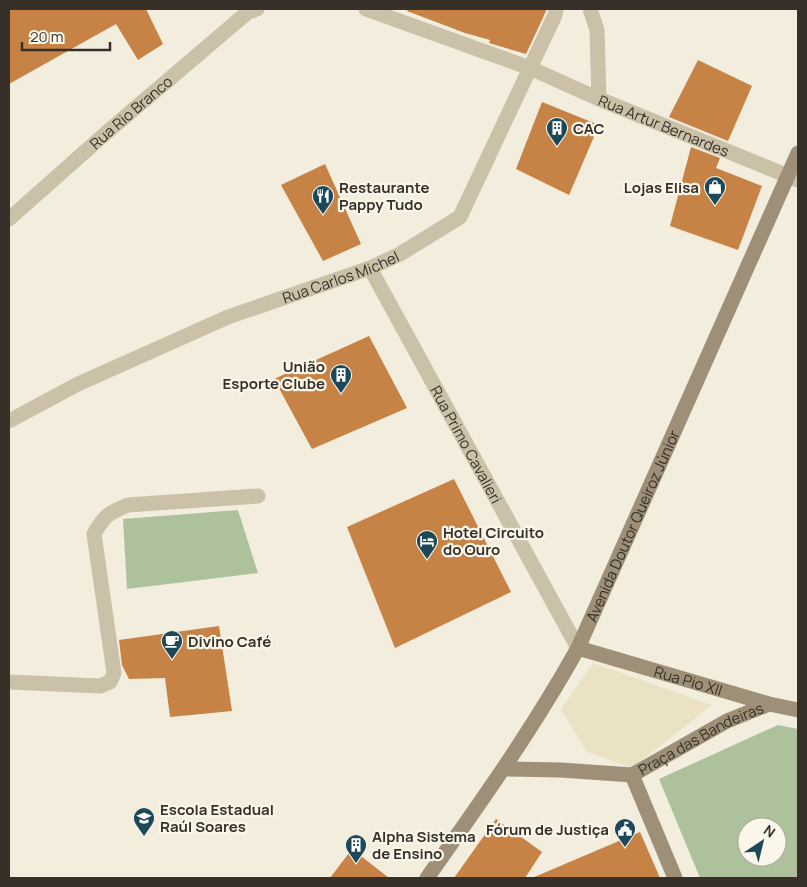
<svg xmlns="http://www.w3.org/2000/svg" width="807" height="887" viewBox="0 0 807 887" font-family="Manrope,sans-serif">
  <rect width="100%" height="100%" fill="#f2eddc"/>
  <g fill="#adc29c" fill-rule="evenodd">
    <path d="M238,510L258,573L127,589L123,519Z"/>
    <path d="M778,725L798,729V878H700L659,779ZM747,827H777V857H747Z"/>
  </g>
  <path fill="#eae2c3" d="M593,663L712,705L632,768L587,752L561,709Z"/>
  <g fill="#c78246">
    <path d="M9,9H146L163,44L138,60L116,24L9,84Z"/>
    <path d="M408,9H547L526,54L489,43L490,40L465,33L407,11Z"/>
    <path d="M698,60L752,86L728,141L669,117Z"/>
    <path d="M542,102L599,125L569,195L516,169Z"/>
    <path d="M691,147L720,158L716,168L762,186L738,250L670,226Z"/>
    <path d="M325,164L361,244L323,261L281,185Z"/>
    <path d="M369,336L407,408L312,449L274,379Z"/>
    <path d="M454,479L511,592L395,648L347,527Z"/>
    <path d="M219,626L232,711L170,717L165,678L129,679L122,665L119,640Z"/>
    <path d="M496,819L542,852L525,878H454Z"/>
    <path d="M640,832L660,878H532Z"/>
    <path d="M352,849L389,878H330Z"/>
  </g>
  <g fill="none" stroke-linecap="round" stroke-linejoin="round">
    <path stroke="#cbc0a8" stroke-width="15" d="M9,682L100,686L110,682L114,673L94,534C104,516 108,513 128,505L258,496"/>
    <g stroke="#cbc0a8" stroke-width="15">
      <path id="s1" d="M366,9L530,68L599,99L798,180"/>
      <path d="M590,9L597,30L599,99"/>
      <path id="s2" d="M9,219L106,133L248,12L257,9"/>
      <path id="s3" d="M370,268L578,648"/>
      <path id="s4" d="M9,421L78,384L228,317L370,268L400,254L460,217L555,15L556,9"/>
    </g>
    <g stroke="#9e8f79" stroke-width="15">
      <path id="s5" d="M578,648L769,704L798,710"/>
      <path d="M504,769L561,770L632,775"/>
      <path id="s6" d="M632,775L727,721L769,704"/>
      <path d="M632,775L675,878"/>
      <path id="s7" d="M427,878C480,803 533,729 578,648L798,153"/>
    </g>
  </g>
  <defs>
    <g id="building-pin" transform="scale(1.125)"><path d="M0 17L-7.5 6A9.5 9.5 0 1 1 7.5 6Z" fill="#1d4859" stroke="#faf6e9"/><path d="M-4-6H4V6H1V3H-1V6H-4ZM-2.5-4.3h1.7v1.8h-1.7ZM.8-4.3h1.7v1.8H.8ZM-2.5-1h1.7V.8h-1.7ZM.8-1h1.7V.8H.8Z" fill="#fff"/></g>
    <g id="shop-pin" transform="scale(1.125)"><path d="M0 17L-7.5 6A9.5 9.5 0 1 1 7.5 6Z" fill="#1d4859" stroke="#faf6e9"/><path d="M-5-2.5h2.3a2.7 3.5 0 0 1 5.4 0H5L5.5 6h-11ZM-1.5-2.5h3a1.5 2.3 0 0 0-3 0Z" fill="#fff"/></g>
    <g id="restaurant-pin" transform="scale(1.125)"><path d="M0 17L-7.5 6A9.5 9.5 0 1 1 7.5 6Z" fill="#1d4859" stroke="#faf6e9"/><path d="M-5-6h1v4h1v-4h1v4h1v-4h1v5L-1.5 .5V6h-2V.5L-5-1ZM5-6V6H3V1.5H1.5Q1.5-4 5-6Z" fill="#fff"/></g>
    <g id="hotel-pin" transform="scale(1.125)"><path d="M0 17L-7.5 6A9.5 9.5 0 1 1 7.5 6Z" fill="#1d4859" stroke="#faf6e9"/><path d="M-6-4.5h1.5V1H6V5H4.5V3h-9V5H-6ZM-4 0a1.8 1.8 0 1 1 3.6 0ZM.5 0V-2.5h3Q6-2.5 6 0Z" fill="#fff"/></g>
    <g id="cafe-pin" transform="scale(1.125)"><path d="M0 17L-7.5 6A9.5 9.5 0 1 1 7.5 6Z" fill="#1d4859" stroke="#faf6e9"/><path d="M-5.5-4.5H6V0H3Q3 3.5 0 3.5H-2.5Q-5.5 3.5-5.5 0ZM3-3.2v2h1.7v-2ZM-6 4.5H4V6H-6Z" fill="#fff"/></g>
    <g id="school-pin" transform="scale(1.125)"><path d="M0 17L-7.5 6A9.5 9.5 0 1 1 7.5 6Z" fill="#1d4859" stroke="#faf6e9"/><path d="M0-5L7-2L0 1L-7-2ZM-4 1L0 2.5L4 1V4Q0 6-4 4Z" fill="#fff"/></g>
    <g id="civic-pin" transform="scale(1.125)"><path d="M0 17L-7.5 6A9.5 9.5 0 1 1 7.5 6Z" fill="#1d4859" stroke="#faf6e9"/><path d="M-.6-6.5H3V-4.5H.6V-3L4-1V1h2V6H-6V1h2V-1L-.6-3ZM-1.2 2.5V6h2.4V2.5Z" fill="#fff"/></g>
  </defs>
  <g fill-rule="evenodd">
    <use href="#building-pin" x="557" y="128"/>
    <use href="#shop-pin" x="715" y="187"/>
    <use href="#restaurant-pin" x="323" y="196"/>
    <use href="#building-pin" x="341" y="375"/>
    <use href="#hotel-pin" x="427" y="541"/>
    <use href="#cafe-pin" x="172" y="641"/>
    <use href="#school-pin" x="144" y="818"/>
    <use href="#civic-pin" x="625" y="829"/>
    <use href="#building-pin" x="356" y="845"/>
  </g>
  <g text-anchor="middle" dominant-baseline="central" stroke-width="4.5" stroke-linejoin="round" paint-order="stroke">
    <g font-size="15" fill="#373028" stroke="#faf6e9">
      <text stroke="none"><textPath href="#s2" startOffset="162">Rua Rio Branco</textPath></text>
      <text stroke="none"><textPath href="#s1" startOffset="320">Rua Artur Bernardes</textPath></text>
      <text stroke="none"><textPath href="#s4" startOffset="362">Rua Carlos Michel</textPath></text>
      <text stroke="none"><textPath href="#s3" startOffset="201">Rua Primo Cavalieri</textPath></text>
      <text stroke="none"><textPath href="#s7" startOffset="409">Avenida Doutor Queiroz Júnior</textPath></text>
      <text stroke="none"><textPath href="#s5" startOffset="115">Rua Pio XII</textPath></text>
      <text stroke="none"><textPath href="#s6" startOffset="78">Praça das Bandeiras</textPath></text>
    </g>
    <g font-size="15" font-weight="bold" fill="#373028" stroke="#faf6e9" text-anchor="start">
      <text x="573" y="128">CAC</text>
      <text x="339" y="187">Restaurante<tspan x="339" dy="17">Pappy Tudo</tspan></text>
      <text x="699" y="187" text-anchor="end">Lojas Elisa</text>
      <text x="325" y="366" text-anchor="end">União<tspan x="325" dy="17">Esporte Clube</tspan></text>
      <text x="443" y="532">Hotel Circuito<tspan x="443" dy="17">do Ouro</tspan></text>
      <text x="188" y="641">Divino Café</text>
      <text x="160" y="809">Escola Estadual<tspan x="160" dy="17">Raúl Soares</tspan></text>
      <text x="609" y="829" text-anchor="end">Fórum de Justiça</text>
      <text x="372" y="836">Alpha Sistema<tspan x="372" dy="17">de Ensino</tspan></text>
    </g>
  </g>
  <rect width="807" height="887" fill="none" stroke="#373028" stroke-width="20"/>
  <g transform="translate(762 842) rotate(35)"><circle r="24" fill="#faf6e9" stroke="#aca79c"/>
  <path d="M0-4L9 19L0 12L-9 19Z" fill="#1d4859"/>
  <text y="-8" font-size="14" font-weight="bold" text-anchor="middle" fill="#373028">N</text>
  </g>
  <path d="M22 42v8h88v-8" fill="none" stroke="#373028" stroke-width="2.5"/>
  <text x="30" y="42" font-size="15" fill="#373028" stroke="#faf6e9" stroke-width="4" paint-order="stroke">20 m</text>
</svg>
